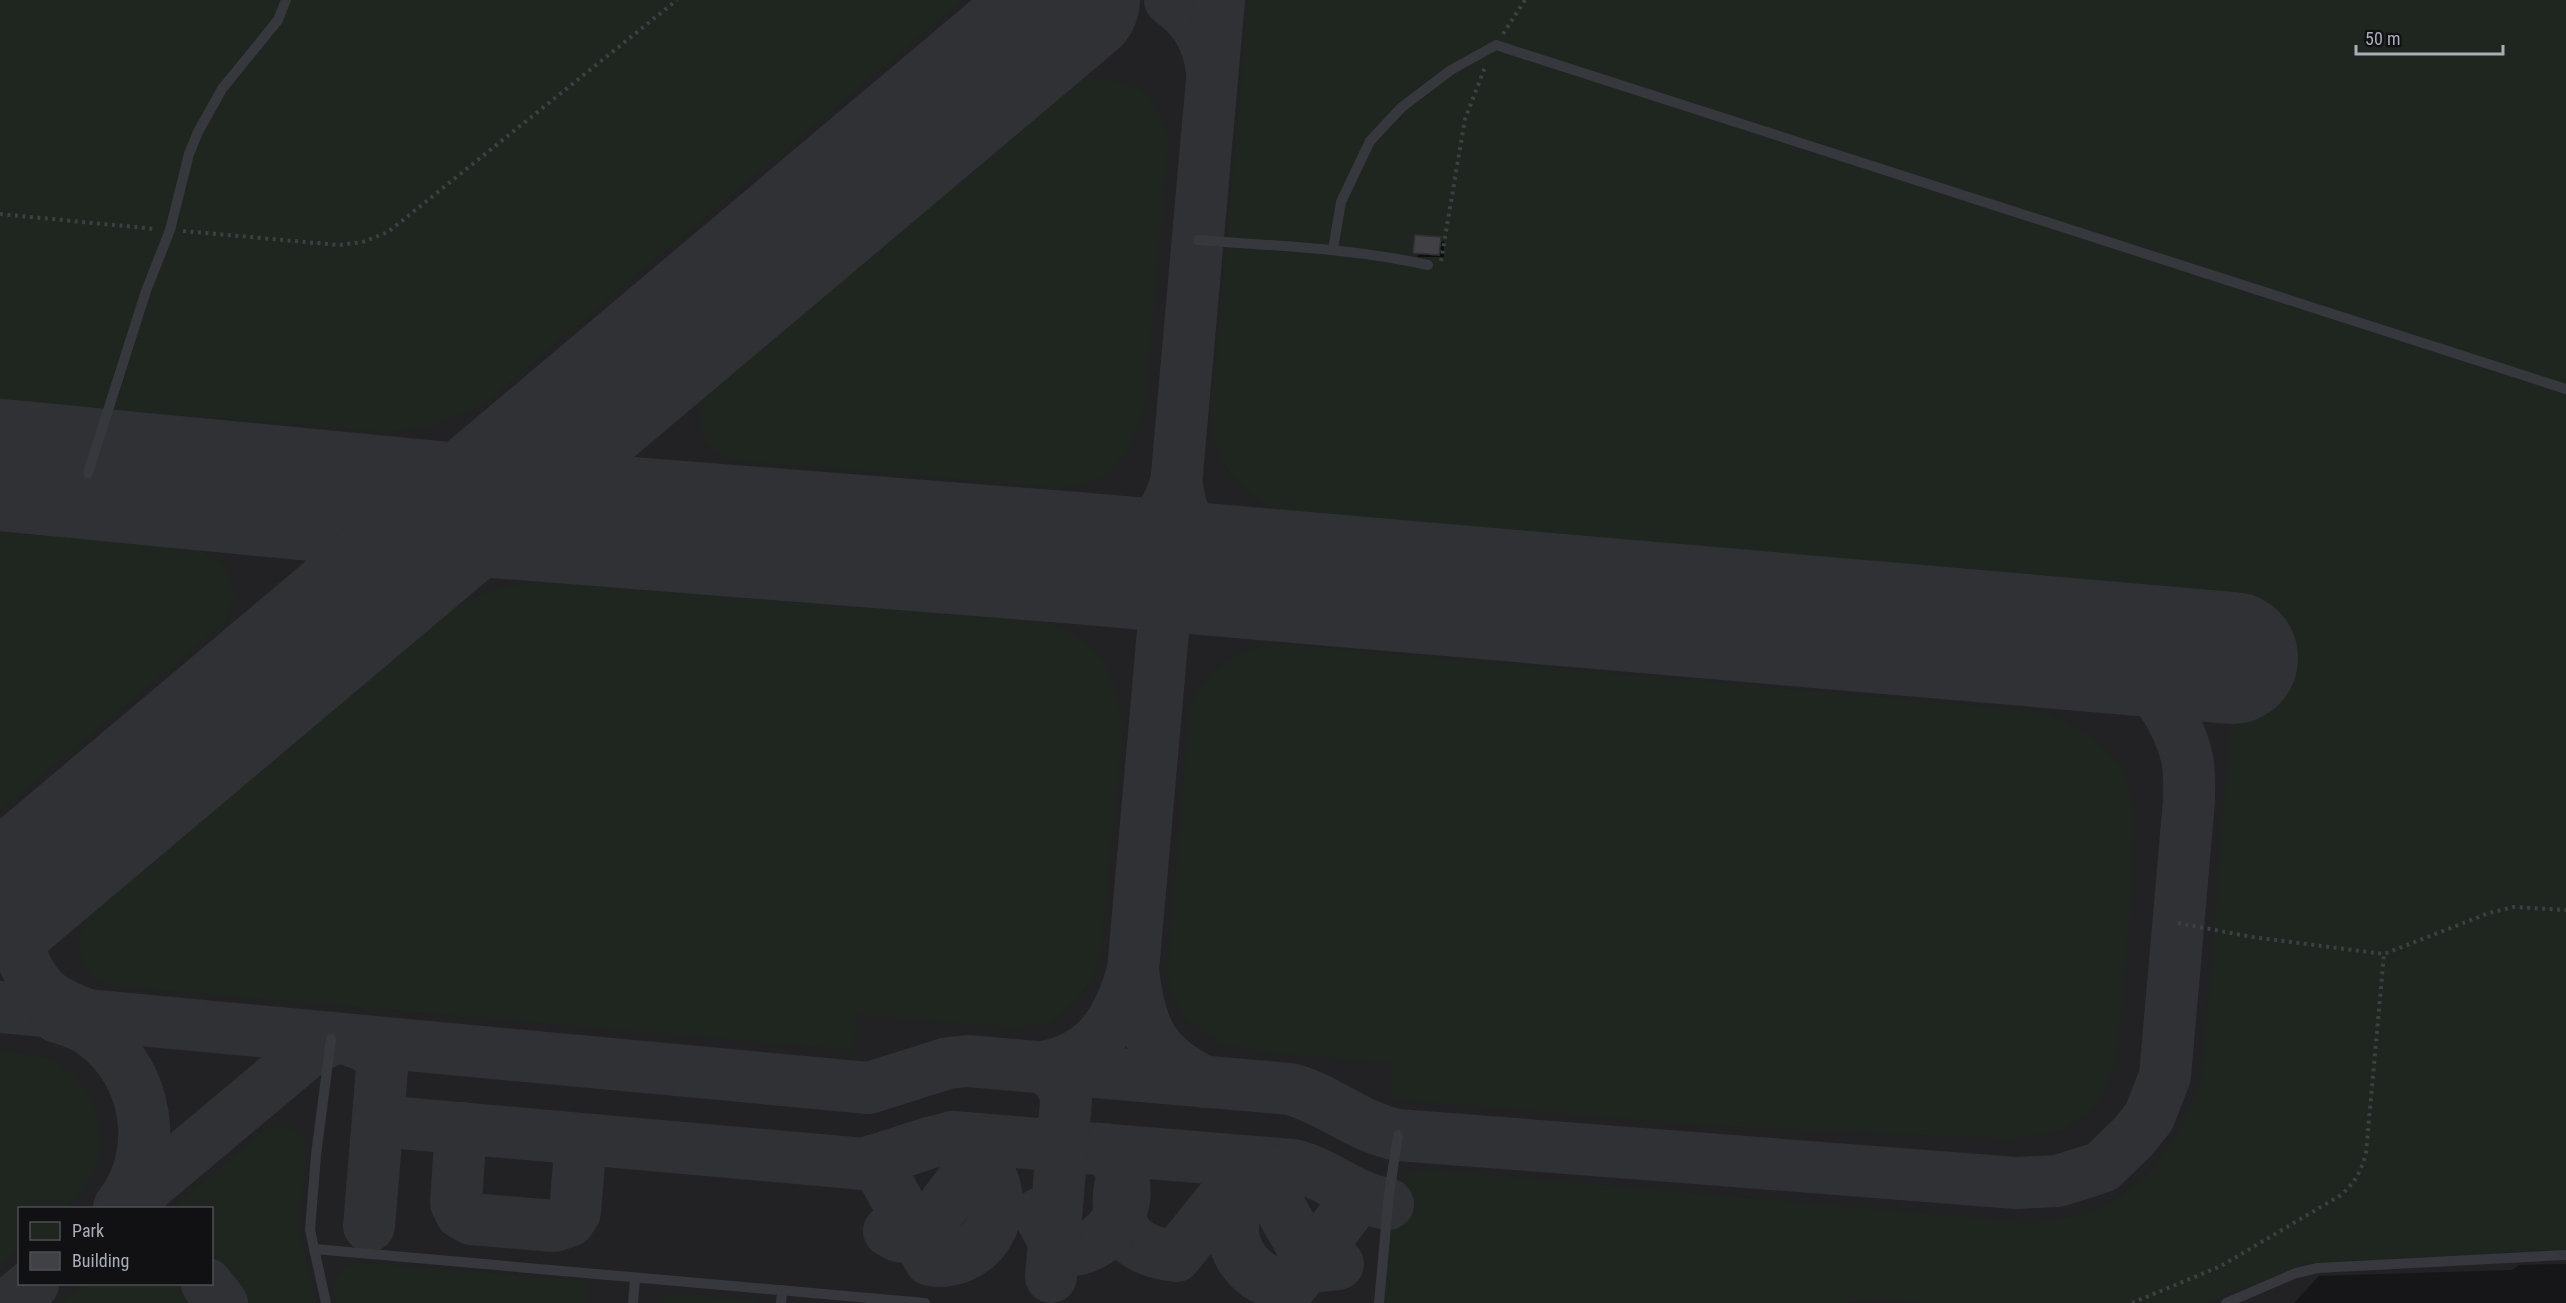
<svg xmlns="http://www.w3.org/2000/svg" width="2566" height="1303" viewBox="0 0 2566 1303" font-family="'Roboto Condensed',sans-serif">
  <defs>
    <filter id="shadow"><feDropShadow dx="5.5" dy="5.5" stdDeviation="0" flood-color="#0009"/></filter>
  </defs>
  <rect width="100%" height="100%" fill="#161618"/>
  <path fill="#222225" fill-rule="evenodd" d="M0,0H2566V1264L2519,1265L2512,1270L2319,1276L2294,1303H0ZM20,1208H212V1284H20Z"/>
  <g fill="#1e261f">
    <path d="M0,0H963L482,406L430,427L385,432L0,400Z"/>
    <path d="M1248,0H2566V1249L2309,1263L2205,1303H1921L1881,1298L1843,1303H1383L1393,1198L1408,1175L1426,1169L2033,1223L2082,1215L2119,1197L2152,1171L2179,1131L2202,1076L2241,593L1276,510C1233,486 1216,465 1211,416Z"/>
    <path d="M1086,79C1138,80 1154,90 1169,139L1144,409C1135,440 1121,473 1087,484C1078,487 1068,487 1059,488L730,460C697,441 696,428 706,393L1066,84Z"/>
    <path d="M0,532L199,549L226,568L235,592L225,622L0,811Z"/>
    <path d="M539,582L1048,622C1104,647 1114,668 1123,728L1101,952L1093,979L1072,1005L1049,1023L1019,1028L858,1015L854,1050L114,986C108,983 98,981 93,976C75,959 75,930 91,912L437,619C474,595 495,586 539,582Z"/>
    <path d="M1272,643L2042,711L2056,716L2093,738L2124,770L2134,811L2131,902L2116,1061L2105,1093L2088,1113L2062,1131L2013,1139L1709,1126L1391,1099L1392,1063L1269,1053L1223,1045L1185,1018L1170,993L1167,968L1190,705L1209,674L1239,653Z"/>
    <path d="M0,1051C15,1053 31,1053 46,1058C88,1072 108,1124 97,1164C92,1182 78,1195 66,1208H20L19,1249L0,1265Z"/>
    <path d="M279,1125L294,1130L306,1142L304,1185L298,1222L316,1303H61L84,1284H212V1208H172L265,1129Z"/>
    <path d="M357,1262L589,1281L587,1303H335C330,1284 337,1267 357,1262Z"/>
    <path d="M667,1294L755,1300L756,1303H662L664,1295Z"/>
  </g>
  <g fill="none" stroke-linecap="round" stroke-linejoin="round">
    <g stroke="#303135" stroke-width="52">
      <path d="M1170,0C1196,19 1207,38 1212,70"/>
      <path d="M1045,24L1078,0"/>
      <path d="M1177,485C1183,537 1210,552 1252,573"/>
      <path d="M1077,558C1128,552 1159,538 1175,485"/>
      <path d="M45,867C39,873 32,880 27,888C7,919 19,968 44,992C55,1003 70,1008 85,1014"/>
      <path d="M1133,970C1140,1028 1151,1056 1205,1082"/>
      <path d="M0,1007L869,1088L948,1063L968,1061L1290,1089C1328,1099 1360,1128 1398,1135L2016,1183L2058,1181L2102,1167L2133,1137L2149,1117L2165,1076L2189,801C2189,787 2190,771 2187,758C2177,714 2147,680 2117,648"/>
      <path d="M57,1017C70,1021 85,1026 95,1034C149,1074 161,1155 119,1207"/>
      <path d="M355,1042C370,1047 378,1053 382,1068L369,1226"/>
      <path d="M379,1121L864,1164L932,1142L954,1137L1293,1165C1327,1173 1353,1199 1388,1204"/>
      <path d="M461,1128L456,1203L461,1213L471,1219L554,1226L569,1221L575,1212L581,1139"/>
      <path d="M875,1160L930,1260C974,1268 1009,1222 993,1181C986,1162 967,1150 952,1137"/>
      <path d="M1254,1162L1314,1267L1338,1264"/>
      <path d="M1297,1166C1280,1173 1260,1178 1248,1192C1214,1230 1242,1283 1291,1286L1359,1196"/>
      <path d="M1120,1186C1113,1232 1133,1251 1176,1256L1242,1174"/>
      <path d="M122,1208L308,1052L331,1039"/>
      <path d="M1039,1214L1059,1250C1097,1255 1130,1220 1124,1182C1122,1169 1115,1159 1107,1149"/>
      <path d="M889,1231L898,1236L918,1239L993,1140"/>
      <path d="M1051,1277L1066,1101C1065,1085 1056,1076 1043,1067C1097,1057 1119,1021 1133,970L1219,0"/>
      <path d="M207,1284L222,1303"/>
      <path d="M10,1303L33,1284"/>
    </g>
    <g stroke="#303135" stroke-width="132">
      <path d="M0,465L468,510L1077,558L2232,658"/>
      <path d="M0,905L1074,0"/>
    </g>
  </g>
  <path fill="#404145" stroke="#303034" stroke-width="1.5" filter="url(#shadow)" d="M1415,235L1441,237L1439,255L1413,253Z"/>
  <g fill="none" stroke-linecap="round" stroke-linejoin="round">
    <g stroke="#3d3f44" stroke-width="4" stroke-dasharray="3 4.5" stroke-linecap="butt">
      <path d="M1503,34L1525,0"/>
      <path d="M0,214L155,229"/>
      <path d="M183,231L339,245L363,242L388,232L677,0"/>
      <path d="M1441,261L1465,119L1485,67"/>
      <path d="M2178,923L2252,937L2384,954L2489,913L2514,907L2566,910"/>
      <path d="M2132,1303L2221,1266L2341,1195C2355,1182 2361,1172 2366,1153L2384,954"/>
    </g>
    <g stroke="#37383d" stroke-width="10">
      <path d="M1198,240C1275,246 1352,248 1428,265"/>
      <path d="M1333,249L1341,202L1370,141L1402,107L1451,70L1496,45L2566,389"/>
      <path d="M88,473L146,291L170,230L189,154L198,132L222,89L278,20L286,0"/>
      <path d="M314,1249L925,1303"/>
      <path d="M326,1303L310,1230L316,1155L331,1039"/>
      <path d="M633,1303L635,1278"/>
      <path d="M781,1303L782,1290"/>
      <path d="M1379,1303L1389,1194L1398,1135"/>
      <path d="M2226,1303L2296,1273L2318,1268L2566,1255"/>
    </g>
  </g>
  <rect x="18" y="1207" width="195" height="78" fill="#111113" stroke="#4d4f55" stroke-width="1.5"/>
  <rect x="30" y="1222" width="30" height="18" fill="#1e261f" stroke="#4d4f55" stroke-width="1.5"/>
  <text x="72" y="1237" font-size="18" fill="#a8adb8">Park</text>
  <rect x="30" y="1252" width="30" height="18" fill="#404145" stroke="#4d4f55" stroke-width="1.5"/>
  <text x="72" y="1267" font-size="18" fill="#a8adb8">Building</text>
  <path d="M2356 45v9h147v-9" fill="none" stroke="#a8adb8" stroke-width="3"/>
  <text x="2365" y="45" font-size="18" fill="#a8adb8" stroke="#111113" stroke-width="4.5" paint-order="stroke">50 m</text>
</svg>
